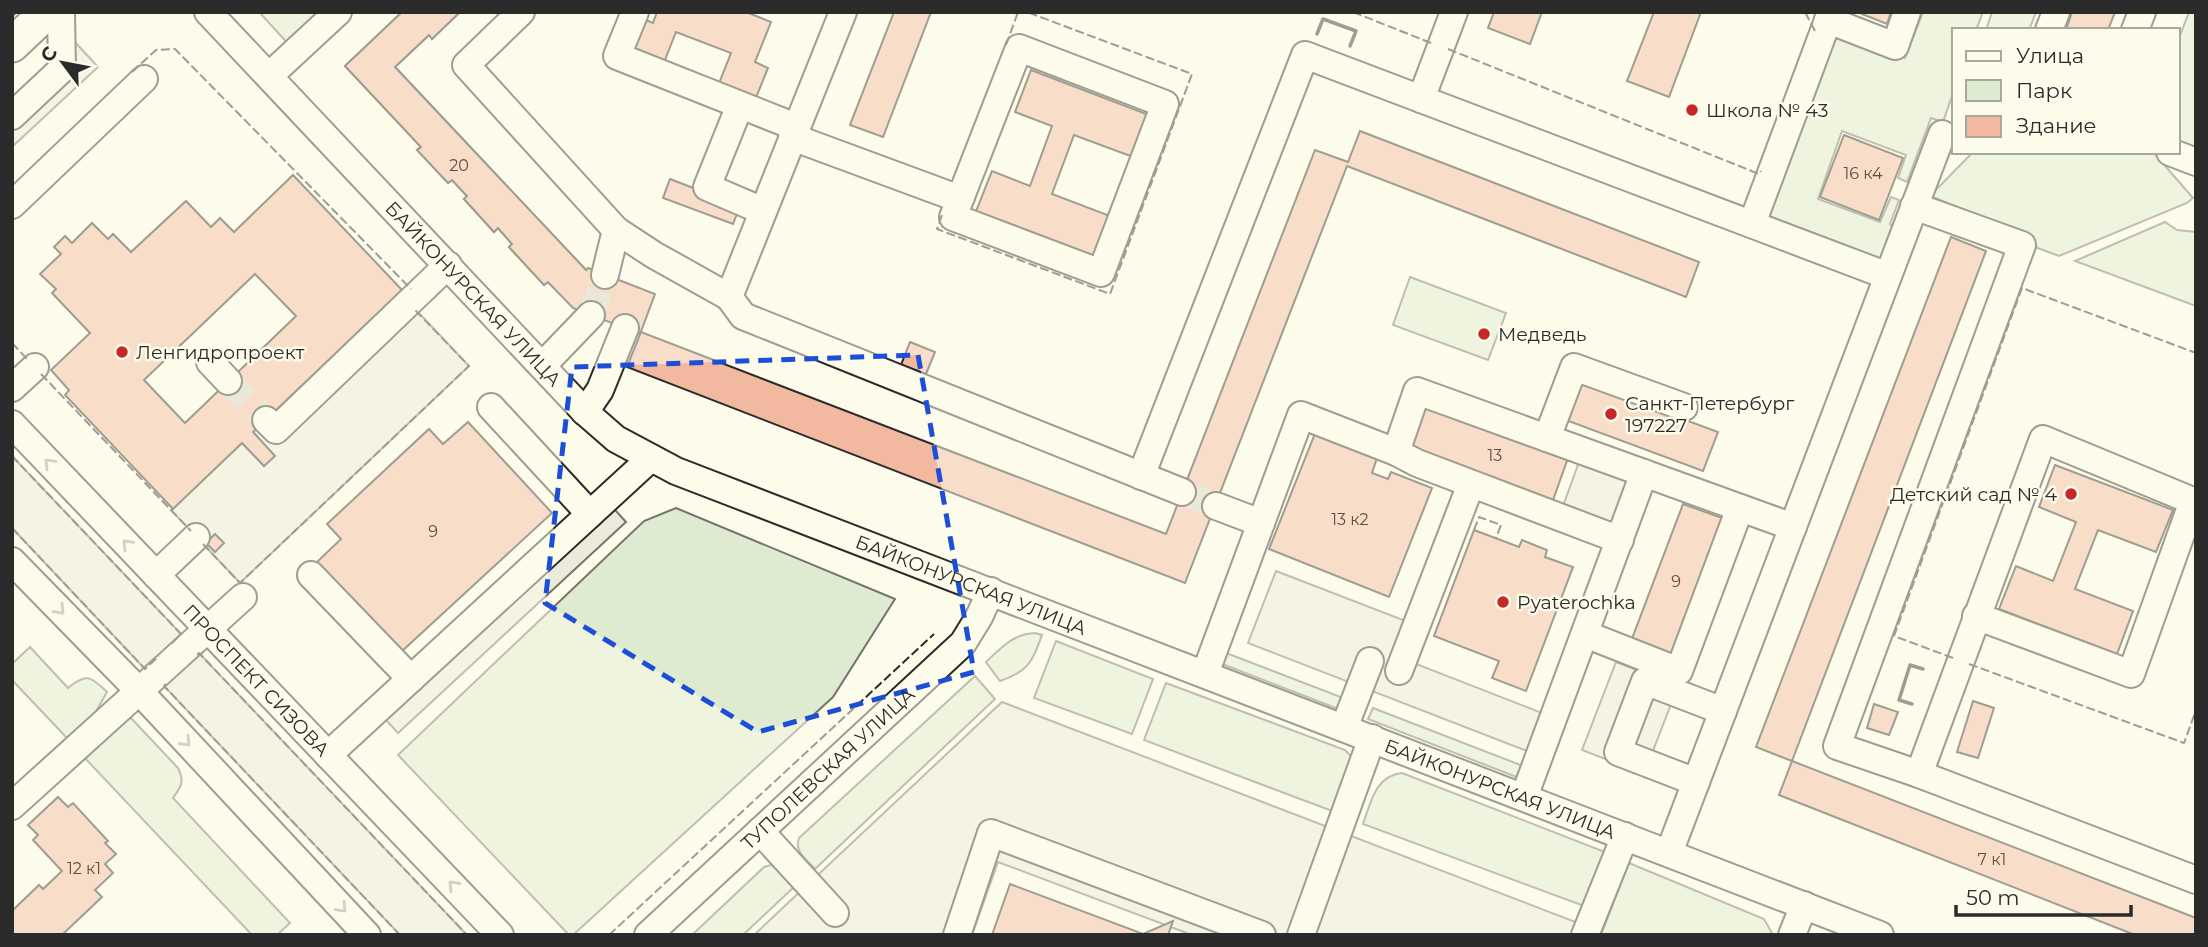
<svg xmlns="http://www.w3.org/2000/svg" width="2208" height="947" viewBox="0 0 2208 947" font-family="Montserrat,sans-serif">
  <rect width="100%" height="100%" fill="#fdfbea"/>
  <g fill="#deebd1" stroke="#74746e" stroke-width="2">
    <path d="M259,12H332L293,49Z"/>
    <path d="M1923,12H1983L1976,30H1954V90L1943,122L1931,118L1907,182L1898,178L1906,155L1842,131L1818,199L1880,222L1891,197L1899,200L1890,224L1896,231L1882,266L1758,220L1831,30L1905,58Z"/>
    <path d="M1992,12H2036L2029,30H1986Z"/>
    <path d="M2189,12H2196V156L2178,149V41Z"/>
    <path d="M1973,152H2153L2193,198L2187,203L2059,256L1957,218L1960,208L1930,196Z"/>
    <path d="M2165,222L2177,230L2196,232V306L2075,261Z"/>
    <path d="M1410,277L1506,313L1488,360L1393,325Z"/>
    <path d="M676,508L895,599L833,697L573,935H569L398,755L644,521Z"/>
    <path d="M1035,633L1042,635C1032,662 1029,671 1000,681L986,662C1002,647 1013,634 1035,633Z"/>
    <path d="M1056,641L1153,679L1132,734L1034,698Z"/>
    <path d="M30,647L68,688C86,673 91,676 107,692L95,713L67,738L12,680V664Z"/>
    <path d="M1221,651L1346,699L1341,710L1217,662Z"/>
    <path d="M975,676L995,699L815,869C806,859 794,852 799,838Z"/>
    <path d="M1166,683L1345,750L1355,760L1340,814L1144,740Z"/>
    <path d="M1373,708L1523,766L1519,778L1368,719Z"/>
    <path d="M131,718L178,768C185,782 181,787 173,798L290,923L277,935H252L82,755L111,727Z"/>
    <path d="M1402,773L1605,852L1584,906L1363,824C1371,802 1375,776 1402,773Z"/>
    <path d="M1629,863L1764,919L1773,935H1601Z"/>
    <path d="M771,865L778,868L794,887L743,935H692L764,867Z"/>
  </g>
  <g fill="#eceadb" stroke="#74746e" stroke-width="2">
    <path d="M74,41L98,67L12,147V99Z"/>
    <path d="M400,293L469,366L240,583L171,510L242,443L264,466L274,456L253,432Z"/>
    <path d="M1583,451L1644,473L1620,540L1559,517Z"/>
    <path d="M12,456L181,634L145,669L12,528Z"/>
    <path d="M606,500L626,522L398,733L377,710Z"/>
    <path d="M1276,571L1429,630L1416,664L1542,713L1527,751L1248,643Z"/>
    <path d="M199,653L467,935H400L164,686Z"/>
    <path d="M1616,662L1678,686L1644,774L1582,750Z"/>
    <path d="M1002,702L1578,923L1573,935H1192L998,862L972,935H754Z"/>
  </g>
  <g fill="#f2b8a0" stroke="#2b2b2b" stroke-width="2" fill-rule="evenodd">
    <path d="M402,12H460L432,39L429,35L395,67L586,270L560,294L548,282L544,285L509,247L512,244L498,228L494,232L464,199L467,196L452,180L448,183L417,150L421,147L345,66Z"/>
    <path d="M402,12H460L432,39L429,35L395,67L586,270L588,268L655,294L640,334L573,308L548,282L544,285L509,247L512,244L498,228L494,232L464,199L467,196L452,180L448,183L417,150L421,147L345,66Z"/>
    <path d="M657,12H746L771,22L755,62L768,68L755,100L718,86L731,53L676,32L663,65L629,51L641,18L653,23Z"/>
    <path d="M894,12H931L883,137L850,125Z"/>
    <path d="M1494,12H1542L1530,44L1488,28Z"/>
    <path d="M1654,12H1701L1669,97L1627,81Z"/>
    <path d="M1857,12H1891L1887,24Z"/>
    <path d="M2072,12H2115L2108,30H2066Z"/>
    <path d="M1031,70L1149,115L1133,157L1074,135L1052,194L1110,216L1093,259L975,214L992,171L1030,186L1052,126L1015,112Z"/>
    <path d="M1360,131L1699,262L1686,297L1347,166L1185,583L627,367L641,332L1166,534L1315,150L1348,162Z"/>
    <path d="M1844,135L1903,158L1879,220L1820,197Z"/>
    <path d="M293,175L402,290L253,432L275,456L264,466L242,443L173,509L65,395L69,390L51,370L90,333L52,293L56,289L40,274L61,254L54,247L65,236L72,243L92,223L108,239L113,234L131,252L186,201L211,227L220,218L234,232ZM255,274L296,316L185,423L144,380Z"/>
    <path d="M670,179L740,206L733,224L663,198Z"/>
    <path d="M1951,237L1986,251L1792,761L1756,747Z"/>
    <path d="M910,342L935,352L926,374L901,365Z"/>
    <path d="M1578,380L1718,432L1703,471L1563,419Z"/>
    <path d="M1425,406L1568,458L1553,500L1410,447Z"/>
    <path d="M468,422L552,513L401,652L317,562L341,539L327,524L429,429L443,444Z"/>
    <path d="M1316,431L1378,455L1372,473L1388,479L1391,472L1432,488L1389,597L1269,549Z"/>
    <path d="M2055,465L2173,510L2156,552L2098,530L2075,589L2133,611L2117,654L1999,609L2016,566L2053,581L2076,522L2039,507Z"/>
    <path d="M1683,504L1722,518L1669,659L1630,644Z"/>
    <path d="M1474,530L1519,547L1522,540L1547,550L1545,557L1573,567L1526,691L1492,678L1499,661L1434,636Z"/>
    <path d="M215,534L224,543L215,552L206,543Z"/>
    <path d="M1973,701L1994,708L1978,758L1957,752Z"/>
    <path d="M1874,704L1898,712L1889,735L1867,728Z"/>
    <path d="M1792,761L2196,918V935H2135L1779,795Z"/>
    <path d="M58,797L68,807L73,803L108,841L105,843L116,854L105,864L113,873L95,890L102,897L62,935H12V911L39,885L43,889L62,871L33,840L38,835L28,825Z"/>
    <path d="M1010,884L1143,934L1173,921L1168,935H992Z"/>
  </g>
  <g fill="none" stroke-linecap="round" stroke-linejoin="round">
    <g stroke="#d3d1c4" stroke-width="26" stroke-dasharray="26 13" stroke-linecap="butt">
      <path d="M591,315L605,275"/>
      <path d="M228,381L266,420"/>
      <path d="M1182,492L1216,506"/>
    </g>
    <g stroke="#2b2b2b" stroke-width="30">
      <g id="minor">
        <path id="s1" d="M208,12L585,412L616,439L676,471L1880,935"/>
        <path d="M521,12L466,65L616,230L654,255L729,297L743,316L1182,492"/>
        <path d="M635,12L617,56L796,127"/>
        <path d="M1828,20L1895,46L1907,12"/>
        <path d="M2049,30L2056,12"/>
        <path d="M2135,30L2142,12"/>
        <path d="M1019,48L1165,104L1101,273L953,217Z"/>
        <path d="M269,76L338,12"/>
        <path d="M1421,99L1454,12"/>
        <path d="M740,105L707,187L763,211"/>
        <path d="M12,116L62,69L61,12"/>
        <path d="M792,137L949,195L961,197"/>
        <path d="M2170,152L2196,162"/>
        <path d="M12,205L144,79"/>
        <path d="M1914,206L2022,245L1837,746L1919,774L2196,880"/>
        <path d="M1752,224L1831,12"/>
        <path d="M605,275L616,230"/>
        <path d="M729,297L843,12"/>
        <path d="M210,362L228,381"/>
        <path d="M542,366L591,315"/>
        <path d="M12,388L35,367"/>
        <path d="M491,407L590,514"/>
        <path d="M585,412L600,390L625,328"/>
        <path d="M266,420L276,430L448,265"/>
        <path id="s2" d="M12,424L500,935"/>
        <path d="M1547,438L1574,367L1684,407"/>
        <path d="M1396,452L1417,391L1793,527"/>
        <path d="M1141,476L1305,55L1888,276"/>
        <path d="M1261,523L1301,415L1396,452L1417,463L1620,540"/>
        <path d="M12,561L140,692L367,935"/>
        <path d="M156,575L196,537"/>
        <path d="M311,575L411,679"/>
        <path d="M1585,634L1679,671L1740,508"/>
        <path d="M1399,671L1471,484"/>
        <path d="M1205,674L1261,523L1216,506"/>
        <path d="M1344,728L1370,661"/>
        <path d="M328,755L651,458"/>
        <path d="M1919,774L2043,439L2193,501L2131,674L1976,616"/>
        <path d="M1696,782L1618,752L1645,681L1723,711"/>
        <path d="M1524,797L1644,473"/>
        <path d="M12,806L243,597"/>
        <path d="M760,831L835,913"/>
        <path d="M1669,853L1942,134"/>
        <path id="s3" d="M648,935L963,643L979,617L991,591"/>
        <path d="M957,935L991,833L1262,935"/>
        <path d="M1301,935L1372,738"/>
        <path d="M1585,935L1625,836"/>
        <path d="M1792,935L1804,905"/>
      </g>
    </g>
    <g stroke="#2b2b2b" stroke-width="37">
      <path id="major" d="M12,45L47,12"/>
    </g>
    <use href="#minor" stroke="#fdfbea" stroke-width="26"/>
    <use href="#major" stroke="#fdfbea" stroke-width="33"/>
    <g stroke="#2b2b2b" stroke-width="2" stroke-dasharray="9 3.5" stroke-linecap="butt">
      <path d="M1353,12L1431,43"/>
      <path d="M1805,12L1815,31"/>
      <path d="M12,17L17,12"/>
      <path d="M1006,45L1018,12"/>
      <path d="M1448,49L1759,174L1761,171"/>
      <path d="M132,72L156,50L175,49L411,289"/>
      <path d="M942,215L937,229L1110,294L1192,74L1027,12"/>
      <path d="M12,343L29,361"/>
      <path d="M41,374L191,531"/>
      <path d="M12,456L181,634L169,646"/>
      <path d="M12,528L145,669L159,656"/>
      <path d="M1474,530L1479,517L1501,525L1496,538"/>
      <path d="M203,544L240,583L469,366L414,309"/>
      <path d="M197,655L199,653L467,935"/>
      <path d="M1953,658L1894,636L2022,288L2196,353"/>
      <path d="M1969,664L2184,743L2196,710"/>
      <path d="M166,684L164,686L400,935"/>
      <path d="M609,935L934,634"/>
    </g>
    <g stroke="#2b2b2b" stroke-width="3.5">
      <path d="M1317,34L1323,19L1356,31L1350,46"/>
      <path d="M1912,704L1899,700L1910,665L1923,669"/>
    </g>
  </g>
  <defs><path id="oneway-chevron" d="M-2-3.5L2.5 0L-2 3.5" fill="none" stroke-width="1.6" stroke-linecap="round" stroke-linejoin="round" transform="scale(1.75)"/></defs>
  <g stroke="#9e9d94">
    <use href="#oneway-chevron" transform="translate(49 463) rotate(-134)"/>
    <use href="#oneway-chevron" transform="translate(127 544) rotate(-134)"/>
    <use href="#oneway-chevron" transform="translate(60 610) rotate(46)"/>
    <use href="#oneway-chevron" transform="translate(186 742) rotate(47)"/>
    <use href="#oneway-chevron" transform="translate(453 885) rotate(-134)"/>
    <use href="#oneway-chevron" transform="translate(342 908) rotate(47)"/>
  </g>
  <path d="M0 0H2208V947H0ZM918,355L974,672L758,732L545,603L572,367Z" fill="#fdfbea" fill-opacity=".55" fill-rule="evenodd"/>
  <path fill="none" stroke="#1d4ed8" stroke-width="5" stroke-dasharray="14 9" stroke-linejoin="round" d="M918,355L974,672L758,732L545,603L572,367Z"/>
  <g fill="#c62828" stroke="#fdfbea" stroke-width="2.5">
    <circle cx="1692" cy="110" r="7"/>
    <circle cx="1484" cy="334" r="7"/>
    <circle cx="122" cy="352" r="7"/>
    <circle cx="1611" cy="414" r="7"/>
    <circle cx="2071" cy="494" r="7"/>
    <circle cx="1503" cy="602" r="7"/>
  </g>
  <g text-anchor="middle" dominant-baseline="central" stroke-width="5" stroke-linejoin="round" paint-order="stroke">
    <g font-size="16" fill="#5d4e48">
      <text x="459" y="165">20</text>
      <text x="1863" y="173">16 к4</text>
      <text x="1495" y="455">13</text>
      <text x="1350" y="519">13 к2</text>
      <text x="433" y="531">9</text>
      <text x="1676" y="581">9</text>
      <text x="1992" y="859">7 к1</text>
      <text x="84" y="868">12 к1</text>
    </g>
    <g font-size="19" fill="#2b2b2b" stroke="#fdfbea" text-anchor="start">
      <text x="1706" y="110">Школа № 43</text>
      <text x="1498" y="334">Медведь</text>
      <text x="136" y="352">Ленгидропроект</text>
      <text x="1625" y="403">Санкт-Петербург<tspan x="1625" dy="22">197227</tspan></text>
      <text x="2057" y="494" text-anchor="end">Детский сад № 4</text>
      <text x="1517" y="602">Pyaterochka</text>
    </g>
    <g font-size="19" fill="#2b2b2b" stroke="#fdfbea">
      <text stroke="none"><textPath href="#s1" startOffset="387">БАЙКОНУРСКАЯ УЛИЦА</textPath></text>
      <text stroke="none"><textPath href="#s1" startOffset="975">БАЙКОНУРСКАЯ УЛИЦА</textPath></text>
      <text stroke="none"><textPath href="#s2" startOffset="354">ПРОСПЕКТ СИЗОВА</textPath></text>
      <text stroke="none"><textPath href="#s3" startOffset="245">ТУПОЛЕВСКАЯ УЛИЦА</textPath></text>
      <text stroke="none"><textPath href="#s1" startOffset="1542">БАЙКОНУРСКАЯ УЛИЦА</textPath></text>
    </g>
  </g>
  <rect width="2208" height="947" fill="none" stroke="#2b2b2b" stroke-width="28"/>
  <rect x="1952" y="28" width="228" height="126" fill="#fdfbea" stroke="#a9a89e" stroke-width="2"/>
  <rect x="1966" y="51" width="35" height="10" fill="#fdfbea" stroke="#a9a89e" stroke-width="2"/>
  <text x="2016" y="63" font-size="21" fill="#2b2b2b">Улица</text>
  <rect x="1966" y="80" width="35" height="21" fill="#deebd1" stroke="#a9a89e" stroke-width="2"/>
  <text x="2016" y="98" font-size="21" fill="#2b2b2b">Парк</text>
  <rect x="1966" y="116" width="35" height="21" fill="#f2b8a0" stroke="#a9a89e" stroke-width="2"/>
  <text x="2016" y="133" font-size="21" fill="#2b2b2b">Здание</text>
  <g transform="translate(63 63) rotate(302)" stroke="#fdfbea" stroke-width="5" paint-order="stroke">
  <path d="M0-5L12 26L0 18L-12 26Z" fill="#2b2b2b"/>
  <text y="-10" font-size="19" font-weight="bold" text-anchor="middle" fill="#2b2b2b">С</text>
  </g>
  <path d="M1956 905v10h175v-10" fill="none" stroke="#2b2b2b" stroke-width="3.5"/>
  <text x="1966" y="905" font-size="21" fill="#2b2b2b" stroke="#fdfbea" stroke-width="5" paint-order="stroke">50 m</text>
</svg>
